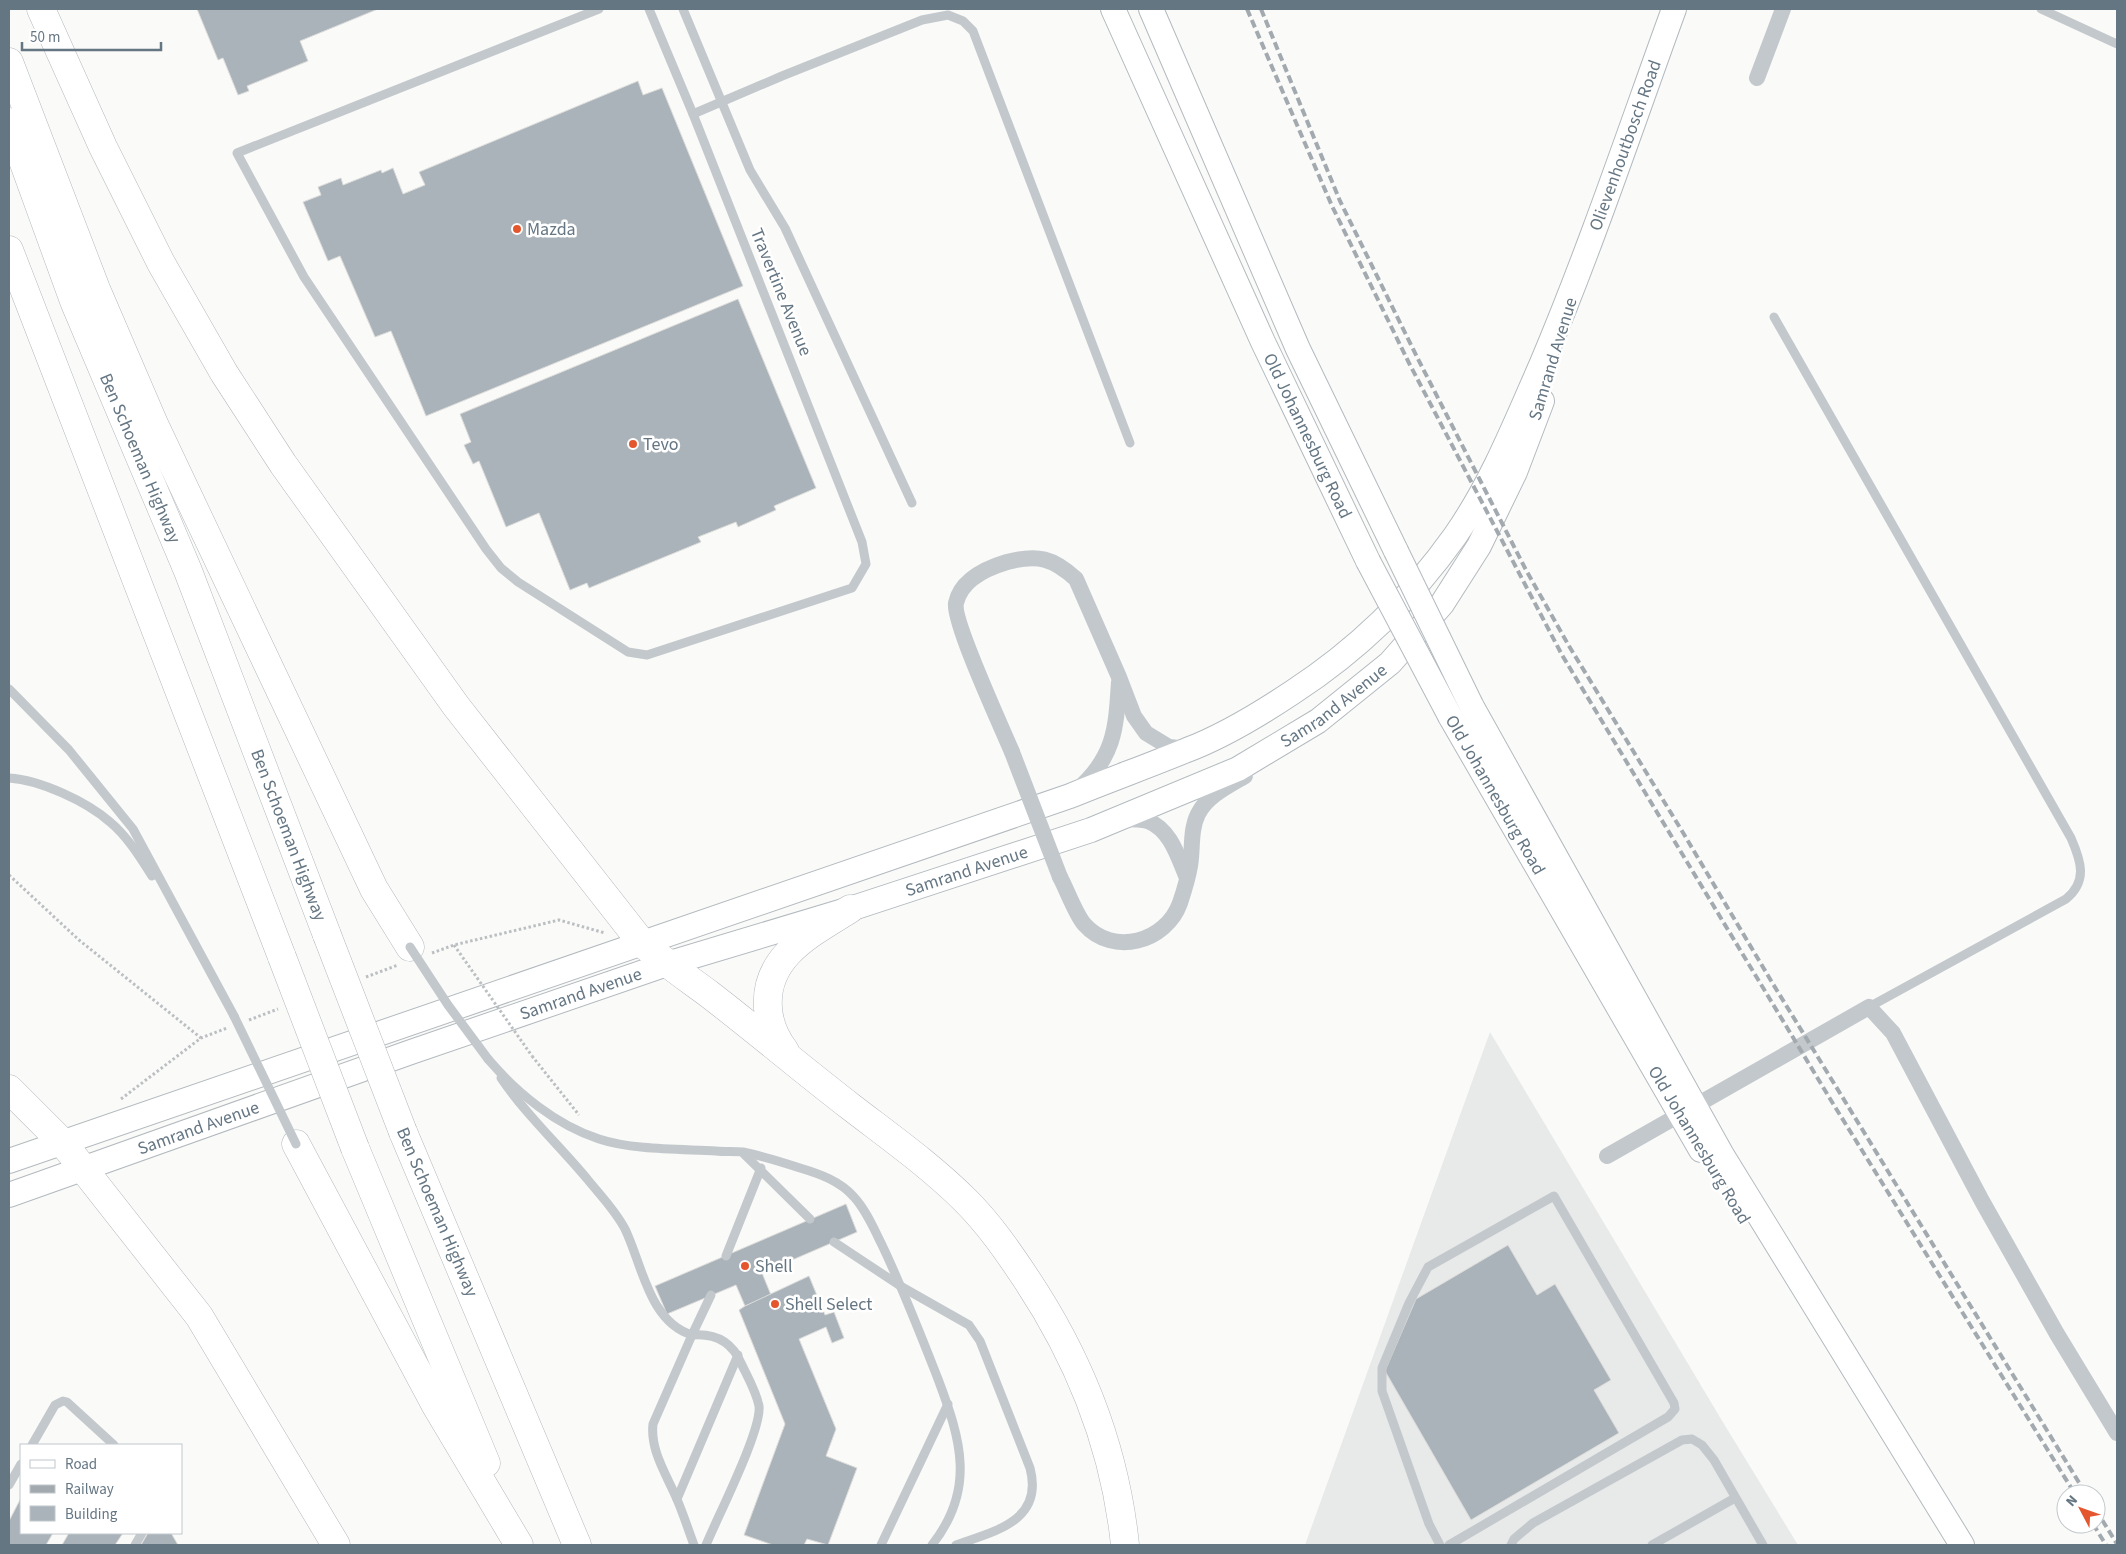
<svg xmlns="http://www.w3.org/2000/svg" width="2126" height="1554" viewBox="0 0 2126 1554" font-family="'Source Sans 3',sans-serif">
  <rect width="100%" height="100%" fill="#fafaf8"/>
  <path fill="#e8e9e9" d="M1490,1032L1721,1419L1798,1545H1305Z"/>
  <g fill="#aab3b9" stroke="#dcdcda">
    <path d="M197,9H378L300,41L308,61L247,86L249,91L238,95L223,58L218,60Z"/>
    <path d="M638,81L643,95L662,88L743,286L426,416L391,331L375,337L340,256L328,261L303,202L321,195L318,187L341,178L343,185L381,170L382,173L393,168L403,194L425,185L419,172Z"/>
    <path d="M738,299L816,488L774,506L776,510L738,527L736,522L698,537L701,542L589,588L587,583L570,590L539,513L506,527L479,461L473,464L464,445L471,442L460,414Z"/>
    <path d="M846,1204L857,1232L762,1273L771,1295L745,1306L736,1285L667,1314L655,1286Z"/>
    <path d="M1508,1245L1537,1295L1555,1284L1611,1380L1594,1390L1619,1433L1471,1520L1385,1371L1416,1299Z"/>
    <path d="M809,1276L825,1315L834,1312L844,1338L832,1343L826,1327L799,1339L836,1429L826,1456L857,1468L828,1545L807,1539L804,1545H773L744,1535L785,1424L739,1310L745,1306Z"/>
    <path d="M21,1498V1533H53L46,1545H9V1521Z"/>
    <path d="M69,1533H123L115,1545H62Z"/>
    <path d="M148,1533H171L178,1545H141Z"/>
  </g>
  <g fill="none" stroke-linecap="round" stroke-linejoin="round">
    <g stroke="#b3babf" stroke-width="26">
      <g id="secondary">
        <path id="s1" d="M1113,9L1263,342L1368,561"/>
        <path d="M1151,9L1298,349L1396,551"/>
        <path d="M1471,705L1722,1155L1962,1545"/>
        <path id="s2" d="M1450,716L1701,1150"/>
        <path id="s3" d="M9,1161L1070,796C1109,780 1148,766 1187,750C1224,736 1260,714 1293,692C1356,651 1411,598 1455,536C1492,483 1516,422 1542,363C1591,247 1631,127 1674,9"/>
        <path id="s4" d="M9,1195L411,1052L667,964L850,909L1091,830L1238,769L1318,721L1390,663L1442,604L1479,546L1515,472L1542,401"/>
      </g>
    </g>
    <g stroke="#b4b9bd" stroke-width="29">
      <g id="motorway">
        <path d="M41,9L103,147L161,263L224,373L283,464L456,706L642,943C663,961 686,977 709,994C757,1031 803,1070 851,1107C890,1137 931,1166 966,1201C989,1224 1007,1250 1025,1277C1080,1359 1115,1447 1125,1545"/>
        <path d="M9,62L96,289L154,424L374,889L410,947"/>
        <path id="s5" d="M9,122L74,301L188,571L327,935"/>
        <path d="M9,250L282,957"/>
        <path d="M785,1051C775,1038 769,1024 768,1008C764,956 812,933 850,909"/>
        <path d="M9,1089L63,1143L199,1316L336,1545"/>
        <path d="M403,1132L577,1545"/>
        <path d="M296,1144L435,1404L519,1545"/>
        <path d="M355,1148L486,1463"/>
      </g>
    </g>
    <g stroke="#bbbfc2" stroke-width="3" stroke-dasharray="2.5 2.5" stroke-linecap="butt">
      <path d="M9,875L79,940L201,1038"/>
      <path d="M432,953L454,945L559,920L605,933"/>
      <path d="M366,977L398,965"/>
      <path d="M249,1020L278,1009"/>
      <path d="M532,1056L579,1115"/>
      <path d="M121,1099L201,1038L227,1028"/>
    </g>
    <g stroke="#c3c8cc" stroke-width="9">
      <path d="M599,9L237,153L304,277L486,549L501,568L518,582L628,652L647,655L852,588L866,564L862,542L693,114L649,9"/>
      <path d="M683,9L750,170L785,228L912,503"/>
      <path d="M2041,9L2117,44"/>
      <path d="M693,114L782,76L922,20L948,15L963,21L973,31L1130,443"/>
      <path d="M1774,317L2071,838C2081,861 2088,881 2066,899L1869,1007"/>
      <path d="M9,689L69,750L133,829L234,1016"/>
      <path d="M9,778C40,780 86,801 110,822C127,836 140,857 152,876"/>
      <path d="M488,1059C517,1093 556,1125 599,1139C632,1150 680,1149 716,1151C725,1152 734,1151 743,1152C762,1156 782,1162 800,1168C820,1174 840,1181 854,1197C866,1210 874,1229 882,1245C903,1289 920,1333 938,1379C961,1440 976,1489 932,1545"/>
      <path d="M501,1078C526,1115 560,1146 588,1180C601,1196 615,1210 625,1229C642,1264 649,1322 692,1335L653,1424C650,1450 666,1474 676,1497C683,1513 688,1529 694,1545"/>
      <path d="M744,1154L810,1219"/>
      <path d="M834,1242L902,1287L969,1325L980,1341L1030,1468C1044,1521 995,1531 956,1545"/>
      <path d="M726,1256L761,1168"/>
      <path d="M692,1335C715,1333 732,1342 741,1363C747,1376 756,1391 759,1406C762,1430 717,1518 706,1545"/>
      <path d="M692,1335L711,1295"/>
      <path d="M32,1445L55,1405L63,1401L67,1402L114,1445"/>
      <path d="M9,1485L21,1464"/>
      <path d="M677,1499L738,1355"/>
      <path d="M135,1545L142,1533"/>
      <path d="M881,1545L948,1404"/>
      <path d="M1440,1545L1429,1524L1382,1391V1368L1409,1303L1428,1267L1554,1196L1674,1403L1675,1409L1668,1417L1449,1545"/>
      <path d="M1511,1545L1514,1539L1533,1523L1682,1440L1692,1439L1702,1445L1714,1460L1763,1545"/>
      <path d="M1652,1545L1735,1498"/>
    </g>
    <g stroke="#c3c8cc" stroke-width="16">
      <path d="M1757,78L1783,9"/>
      <path d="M1012,752C1002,728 952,620 956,603C961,580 987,568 1007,562C1038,554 1053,558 1076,579L1119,677L1134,716L1146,733L1169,747L1188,749"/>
      <path d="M1077,790C1115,757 1116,728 1119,682"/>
      <path d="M1124,819C1131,819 1141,819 1148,821C1171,830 1178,857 1187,878"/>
      <path d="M1060,877C1067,890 1075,913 1084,924C1113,957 1166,942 1180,903C1184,891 1188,878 1190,866C1193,849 1190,830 1198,814C1207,796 1228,786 1245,776"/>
      <path d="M1607,1156L1869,1007L1893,1033L1982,1201L2057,1334L2117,1433"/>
    </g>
    <use href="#secondary" stroke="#fff" stroke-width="24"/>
    <use href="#motorway" stroke="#fff" stroke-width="28"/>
    <g stroke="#a2aab0" stroke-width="4" stroke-dasharray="8 4" stroke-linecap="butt">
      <path d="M1247,9L1332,206L1409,363L1562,655L1832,1102L2075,1494"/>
      <path d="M1261,9L1340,201L1418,359L1526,570L1569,646L1682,831L1773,984L2086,1494"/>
      <path d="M2096,1510L2117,1544"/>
      <path d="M2093,1524L2106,1545"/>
    </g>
    <g stroke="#b3babf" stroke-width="26" stroke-linecap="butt">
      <g id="secondary-bridge">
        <path d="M1396,551L1471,705"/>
        <path d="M1368,561L1450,716"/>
      </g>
    </g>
    <g stroke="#b4b9bd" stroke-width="29" stroke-linecap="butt">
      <g id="motorway-bridge">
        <path d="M327,935L403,1132"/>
        <path d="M282,957L355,1148"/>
      </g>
    </g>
    <path stroke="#bbbfc2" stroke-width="3" stroke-dasharray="2.5 2.5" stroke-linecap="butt" d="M454,945L532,1056"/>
    <g stroke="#c3c8cc" stroke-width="9">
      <path d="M410,947L448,1005L488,1059"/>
      <path d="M234,1016L296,1144"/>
    </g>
    <path stroke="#c3c8cc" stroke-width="16" d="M1012,752L1060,877"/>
    <use href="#secondary-bridge" stroke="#fff" stroke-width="24"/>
    <use href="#motorway-bridge" stroke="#fff" stroke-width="28"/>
  </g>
  <g fill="#e4572e" stroke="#fff" stroke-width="2">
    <circle cx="517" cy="229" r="5"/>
    <circle cx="633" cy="444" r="5"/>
    <circle cx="745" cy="1266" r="5"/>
    <circle cx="775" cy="1304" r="5"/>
  </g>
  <g text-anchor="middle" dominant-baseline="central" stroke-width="5" stroke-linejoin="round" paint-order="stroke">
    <g font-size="18" fill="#657683" stroke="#fff">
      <text stroke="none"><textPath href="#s3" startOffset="2022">Olievenhoutbosch Road</textPath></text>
      <text transform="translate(781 292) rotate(68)">Travertine Avenue</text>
      <text transform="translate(1553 359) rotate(-73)">Samrand Avenue</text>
      <text stroke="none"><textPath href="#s1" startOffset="469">Old Johannesburg Road</textPath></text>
      <text stroke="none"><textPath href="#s5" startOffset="361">Ben Schoeman Highway</textPath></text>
      <text stroke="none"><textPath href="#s4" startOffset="1416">Samrand Avenue</textPath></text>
      <text stroke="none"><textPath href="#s2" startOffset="91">Old Johannesburg Road</textPath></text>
      <text stroke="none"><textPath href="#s5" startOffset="766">Ben Schoeman Highway</textPath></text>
      <text stroke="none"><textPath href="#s4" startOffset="1011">Samrand Avenue</textPath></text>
      <text stroke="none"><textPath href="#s4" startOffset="606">Samrand Avenue</textPath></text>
      <text stroke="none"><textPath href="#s4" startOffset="201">Samrand Avenue</textPath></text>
      <text transform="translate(1699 1145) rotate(59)">Old Johannesburg Road</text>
      <text transform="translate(437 1212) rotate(67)">Ben Schoeman Highway</text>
    </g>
    <g font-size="18" fill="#657683" stroke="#fff" text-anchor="start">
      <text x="527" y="229">Mazda</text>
      <text x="643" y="444">Tevo</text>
      <text x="755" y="1266">Shell</text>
      <text x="785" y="1304">Shell Select</text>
    </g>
  </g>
  <rect width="2126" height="1554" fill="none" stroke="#657683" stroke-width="20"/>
  <rect x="20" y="1444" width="162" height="90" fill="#ffffff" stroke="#c1c8cd"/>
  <rect x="30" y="1460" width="25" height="8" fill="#ffffff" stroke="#c1c8cd"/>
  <text x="65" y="1469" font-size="15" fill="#657683">Road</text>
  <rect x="30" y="1485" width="25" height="8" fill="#a2aab0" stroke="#c1c8cd"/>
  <text x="65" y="1494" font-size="15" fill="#657683">Railway</text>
  <rect x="30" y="1506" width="25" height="15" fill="#aab3b9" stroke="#c1c8cd"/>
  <text x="65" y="1519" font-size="15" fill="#657683">Building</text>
  <g transform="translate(2081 1509) rotate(311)"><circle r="24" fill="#ffffff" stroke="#c1c8cd"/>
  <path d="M0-4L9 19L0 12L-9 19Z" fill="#e4572e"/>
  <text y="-8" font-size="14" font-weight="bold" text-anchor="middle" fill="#657683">N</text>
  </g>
  <path d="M22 42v8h139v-8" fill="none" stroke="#657683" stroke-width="2.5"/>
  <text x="30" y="42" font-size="15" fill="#657683" stroke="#ffffff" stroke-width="4" paint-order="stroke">50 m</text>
</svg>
